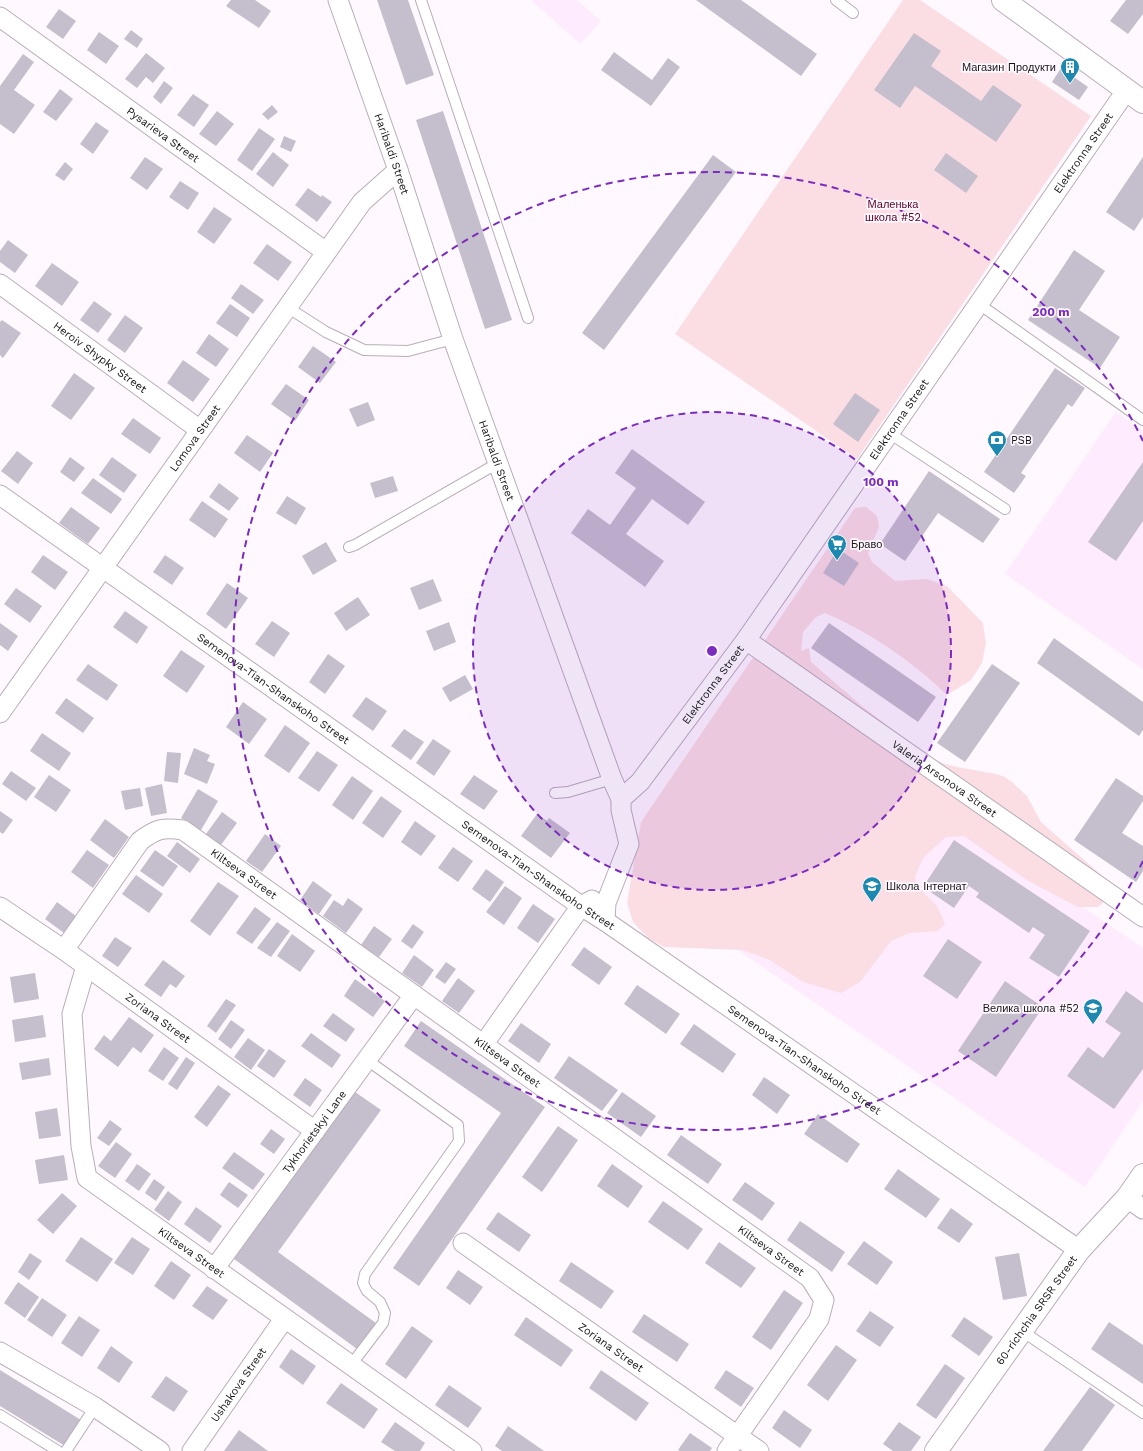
<svg xmlns="http://www.w3.org/2000/svg" width="1143" height="1451" viewBox="0 0 1143 1451" font-family="'Work Sans',sans-serif">
  <rect width="100%" height="100%" fill="#fff9ff"/>
  <g fill="#ffebfe">
    <path d="M531,0H577L601,21L580,44Z"/>
    <path d="M1116,412L1143,431V669L1005,574Z"/>
    <path d="M763,689L1143,948V1101L1085,1187L634,879Z"/>
  </g>
  <g fill="#fbdee3">
    <path d="M903,0H920L1091,116L857,459L675,334Z"/>
    <path d="M866,507L877,516L879,527L868,553L872,562L895,581L927,579L947,586L983,623L986,643L982,663L971,680L947,695C911,660 871,633 825,613L816,617L803,632L801,651L809,648L811,662L863,707L927,756L945,764L957,767L996,774L1005,777L1013,783L1027,796L1041,822L1108,881L1106,900L1098,907H1078L1053,894L1027,880L964,836L946,837L923,858L915,876L916,885L937,906L945,924L938,931L909,933L891,941L860,982L841,993L803,982L770,960L742,950L664,947L648,938L633,922L627,903L641,822L855,508Z"/>
  </g>
  <g fill="#c5becd">
    <path d="M231,0H255L271,11L259,28L226,6Z"/>
    <path d="M377,0H408L434,75L406,85Z"/>
    <path d="M696,0H741L817,54L801,76Z"/>
    <path d="M1126,0H1143V14L1128,34L1110,21Z"/>
    <path d="M59,9L76,21L63,39L46,27Z"/>
    <path d="M131,30L143,39L137,48L124,39Z"/>
    <path d="M99,32L119,46L106,64L87,50Z"/>
    <path d="M914,33L941,51L931,66L981,101L993,85L1022,105L996,142L915,86L900,108L874,90Z"/>
    <path d="M614,52L652,80L668,58L680,67L651,106L601,70Z"/>
    <path d="M146,53L165,68L153,83L146,77L137,88L125,79Z"/>
    <path d="M23,54L34,62L14,90L35,105L14,134L0,124V86Z"/>
    <path d="M1061,68L1088,87L1079,100L1052,82Z"/>
    <path d="M164,81L173,88L161,104L153,97Z"/>
    <path d="M60,89L73,99L56,121L43,112Z"/>
    <path d="M193,94L209,105L194,127L177,115Z"/>
    <path d="M272,105L278,112L268,120L262,114Z"/>
    <path d="M217,111L234,124L216,146L199,134Z"/>
    <path d="M443,111L512,320L485,329L416,120Z"/>
    <path d="M96,122L109,131L93,154L80,144Z"/>
    <path d="M259,128L275,139L252,171L237,160Z"/>
    <path d="M284,136L296,141L291,152L280,147Z"/>
    <path d="M273,152L289,165L273,187L256,174Z"/>
    <path d="M946,153L978,176L966,193L934,170Z"/>
    <path d="M713,155L736,172L604,350L582,333Z"/>
    <path d="M145,157L163,169L147,190L130,178Z"/>
    <path d="M1143,157V217L1134,231L1106,212Z"/>
    <path d="M65,162L73,169L64,181L55,175Z"/>
    <path d="M180,181L199,193L188,210L169,197Z"/>
    <path d="M308,188L321,197L322,195L332,202L317,222L295,205Z"/>
    <path d="M214,207L232,219L214,244L197,232Z"/>
    <path d="M8,240L28,255L15,273L0,262V251Z"/>
    <path d="M267,244L292,262L278,281L253,263Z"/>
    <path d="M1074,250L1105,271L1079,310L1120,337L1100,368L1028,320Z"/>
    <path d="M52,263L79,282L62,306L35,286Z"/>
    <path d="M241,284L264,300L253,314L231,298Z"/>
    <path d="M94,301L112,314L98,333L80,320Z"/>
    <path d="M230,304L250,318L237,337L216,323Z"/>
    <path d="M125,315L143,328L125,353L107,340Z"/>
    <path d="M2,320L21,333L3,358L0,355V322Z"/>
    <path d="M209,334L229,349L216,367L196,353Z"/>
    <path d="M313,346L336,362L320,383L298,367Z"/>
    <path d="M183,360L210,379L193,402L167,383Z"/>
    <path d="M1055,368L1085,388L1072,407L1068,404L1021,473L1026,476L1014,493L984,472Z"/>
    <path d="M74,373L95,388L71,420L51,406Z"/>
    <path d="M286,384L309,400L295,421L271,404Z"/>
    <path d="M855,393L880,410L858,442L833,424Z"/>
    <path d="M368,402L375,420L357,427L349,409Z"/>
    <path d="M133,418L161,438L150,454L121,434Z"/>
    <path d="M247,435L273,453L260,472L234,453Z"/>
    <path d="M632,449L705,502L688,525L652,499L626,534L664,561L645,587L571,533L588,509L610,525L636,488L615,473Z"/>
    <path d="M17,451L33,463L18,484L1,471Z"/>
    <path d="M70,457L85,468L74,482L60,472Z"/>
    <path d="M112,457L137,475L124,493L99,475Z"/>
    <path d="M1143,462V521L1116,561L1088,542Z"/>
    <path d="M929,471L1000,519L983,543L938,513L905,561L880,544Z"/>
    <path d="M393,476L398,491L375,498L370,483Z"/>
    <path d="M93,478L122,499L111,514L81,493Z"/>
    <path d="M219,483L239,498L229,511L209,497Z"/>
    <path d="M287,496L306,508L296,525L276,513Z"/>
    <path d="M202,501L228,519L215,538L189,520Z"/>
    <path d="M71,507L100,528L88,544L59,523Z"/>
    <path d="M326,542L337,561L313,575L302,556Z"/>
    <path d="M838,549L859,563L844,586L823,573Z"/>
    <path d="M43,555L68,572L55,590L31,572Z"/>
    <path d="M165,555L184,568L172,585L153,572Z"/>
    <path d="M433,579L442,601L419,610L410,588Z"/>
    <path d="M227,583L248,598L226,629L206,614Z"/>
    <path d="M16,588L42,606L30,623L4,604Z"/>
    <path d="M358,597L370,615L346,631L334,613Z"/>
    <path d="M125,611L148,627L137,644L113,627Z"/>
    <path d="M272,621L290,633L274,657L255,644Z"/>
    <path d="M449,622L456,642L434,651L426,631Z"/>
    <path d="M0,623L18,636L8,651L0,645Z"/>
    <path d="M829,623L936,697L918,722L811,648Z"/>
    <path d="M1054,638L1143,702V730L1139,736L1037,663Z"/>
    <path d="M181,650L205,666L187,693L163,676Z"/>
    <path d="M328,654L345,666L325,694L309,682Z"/>
    <path d="M88,664L118,685L107,701L76,680Z"/>
    <path d="M992,664L1020,683L965,762L937,743Z"/>
    <path d="M465,675L473,689L450,702L442,688Z"/>
    <path d="M366,697L387,711L373,731L352,716Z"/>
    <path d="M66,698L94,718L83,733L55,713Z"/>
    <path d="M243,702L267,719L249,744L226,727Z"/>
    <path d="M285,725L310,743L289,773L264,756Z"/>
    <path d="M404,729L424,742L411,760L391,746Z"/>
    <path d="M42,733L71,753L59,771L30,751Z"/>
    <path d="M433,739L451,751L434,776L416,763Z"/>
    <path d="M194,748L210,755L207,761L215,764L207,784L184,774Z"/>
    <path d="M317,751L338,765L319,792L298,778Z"/>
    <path d="M167,752L181,753L178,783L164,781Z"/>
    <path d="M11,771L36,788L26,801L2,784Z"/>
    <path d="M49,775L71,790L56,812L34,797Z"/>
    <path d="M474,775L498,791L484,810L460,794Z"/>
    <path d="M352,776L373,791L353,820L332,805Z"/>
    <path d="M1116,778L1143,796V801L1122,833L1143,846V871L1136,882L1074,840Z"/>
    <path d="M162,784L167,813L151,816L145,788Z"/>
    <path d="M140,788L143,806L125,810L121,791Z"/>
    <path d="M198,789L218,801L201,830L181,818Z"/>
    <path d="M381,796L402,811L383,838L362,823Z"/>
    <path d="M0,811L13,820L3,834L0,832Z"/>
    <path d="M222,812L237,823L221,845L206,834Z"/>
    <path d="M537,814L547,821L549,818L570,833L551,858L521,836Z"/>
    <path d="M105,819L129,837L114,858L90,840Z"/>
    <path d="M415,821L436,836L421,856L401,842Z"/>
    <path d="M265,834L281,846L262,872L246,861Z"/>
    <path d="M954,840L1090,931L1059,977L1029,958L1045,935L1033,927L1029,933L976,897L979,893L969,886L954,908L923,887Z"/>
    <path d="M177,842L200,859L190,873L167,856Z"/>
    <path d="M453,847L473,861L458,882L438,868Z"/>
    <path d="M87,850L109,865L93,888L71,872Z"/>
    <path d="M155,850L178,866L163,887L140,871Z"/>
    <path d="M486,869L504,882L490,902L472,889Z"/>
    <path d="M136,875L163,894L149,913L122,894Z"/>
    <path d="M313,881L332,895L319,914L300,900Z"/>
    <path d="M218,882L239,896L210,936L190,921Z"/>
    <path d="M505,886L522,898L504,925L486,912Z"/>
    <path d="M348,898L363,909L346,933L323,916L334,900L343,906Z"/>
    <path d="M57,902L76,916L64,933L45,919Z"/>
    <path d="M533,904L555,919L538,943L517,928Z"/>
    <path d="M255,907L271,919L252,944L236,933Z"/>
    <path d="M277,922L290,931L271,957L257,948Z"/>
    <path d="M413,924L424,932L412,949L401,941Z"/>
    <path d="M374,926L392,939L379,957L361,945Z"/>
    <path d="M292,934L315,951L300,972L277,956Z"/>
    <path d="M115,937L132,948L118,967L102,956Z"/>
    <path d="M948,939L982,962L957,999L923,976Z"/>
    <path d="M584,947L612,967L599,985L571,965Z"/>
    <path d="M414,955L434,970L422,987L402,973Z"/>
    <path d="M163,960L185,976L176,988L170,984L161,997L144,985Z"/>
    <path d="M446,962L456,969L445,984L435,977Z"/>
    <path d="M35,973L39,999L14,1003L10,977Z"/>
    <path d="M458,978L475,991L459,1013L442,1001Z"/>
    <path d="M355,979L385,1001L373,1017L344,996Z"/>
    <path d="M1005,981L1043,1007L996,1077L958,1051Z"/>
    <path d="M637,985L680,1014L666,1034L624,1004Z"/>
    <path d="M1126,991L1143,1003V1069L1114,1109L1067,1076L1088,1047L1103,1058L1121,1033L1105,1022Z"/>
    <path d="M226,999L236,1005L216,1033L207,1026Z"/>
    <path d="M333,1013L355,1029L346,1042L323,1026Z"/>
    <path d="M43,1015L46,1037L15,1042L12,1020Z"/>
    <path d="M129,1017L154,1035L141,1053L133,1047L118,1067L94,1049L104,1035L111,1041Z"/>
    <path d="M231,1020L245,1030L231,1049L218,1039Z"/>
    <path d="M421,1021L545,1107L419,1286L393,1268L501,1113L404,1046Z"/>
    <path d="M521,1023L551,1044L539,1063L508,1041Z"/>
    <path d="M694,1024L736,1054L723,1073L680,1044Z"/>
    <path d="M311,1033L341,1055L332,1068L301,1046Z"/>
    <path d="M248,1038L265,1050L251,1070L234,1057Z"/>
    <path d="M164,1047L179,1058L163,1081L148,1071Z"/>
    <path d="M269,1049L286,1061L274,1078L257,1066Z"/>
    <path d="M569,1056L618,1090L602,1111L554,1078Z"/>
    <path d="M186,1057L195,1063L177,1090L168,1084Z"/>
    <path d="M49,1058L51,1075L22,1080L19,1063Z"/>
    <path d="M764,1077L790,1095L777,1114L752,1095Z"/>
    <path d="M305,1078L322,1090L310,1107L293,1095Z"/>
    <path d="M218,1085L231,1094L207,1127L194,1117Z"/>
    <path d="M355,1092L381,1110L278,1252L376,1323L357,1349L234,1259Z"/>
    <path d="M622,1092L656,1116L641,1137L607,1113Z"/>
    <path d="M57,1108L61,1136L39,1139L35,1112Z"/>
    <path d="M818,1114L860,1144L847,1163L804,1134Z"/>
    <path d="M110,1120L122,1129L109,1146L97,1138Z"/>
    <path d="M558,1126L578,1140L542,1192L522,1177Z"/>
    <path d="M271,1129L285,1139L274,1154L260,1144Z"/>
    <path d="M681,1135L722,1164L708,1184L667,1155Z"/>
    <path d="M116,1142L132,1154L115,1178L98,1166Z"/>
    <path d="M234,1152L265,1174L253,1190L222,1168Z"/>
    <path d="M64,1155L68,1180L39,1184L35,1160Z"/>
    <path d="M137,1164L151,1174L139,1191L125,1181Z"/>
    <path d="M612,1164L643,1186L628,1208L597,1186Z"/>
    <path d="M898,1169L940,1199L926,1218L884,1189Z"/>
    <path d="M154,1179L165,1187L156,1201L145,1193Z"/>
    <path d="M229,1182L248,1195L238,1208L220,1195Z"/>
    <path d="M745,1182L775,1203L762,1221L732,1200Z"/>
    <path d="M168,1191L182,1202L169,1221L154,1210Z"/>
    <path d="M62,1193L77,1206L53,1234L37,1220Z"/>
    <path d="M663,1201L703,1229L688,1250L648,1222Z"/>
    <path d="M196,1207L222,1226L210,1243L184,1224Z"/>
    <path d="M951,1208L973,1224L959,1243L937,1228Z"/>
    <path d="M498,1212L531,1235L519,1252L486,1229Z"/>
    <path d="M800,1221L845,1252L832,1272L787,1240Z"/>
    <path d="M81,1237L113,1259L97,1282L65,1261Z"/>
    <path d="M132,1237L150,1249L133,1275L114,1263Z"/>
    <path d="M864,1241L893,1262L877,1285L847,1264Z"/>
    <path d="M719,1242L756,1268L741,1288L705,1263Z"/>
    <path d="M30,1253L42,1261L29,1280L18,1272Z"/>
    <path d="M1019,1253L1027,1296L1003,1300L995,1257Z"/>
    <path d="M171,1261L191,1275L174,1300L154,1286Z"/>
    <path d="M571,1262L614,1291L601,1309L559,1281Z"/>
    <path d="M458,1270L483,1287L470,1305L446,1288Z"/>
    <path d="M18,1282L39,1297L25,1318L4,1303Z"/>
    <path d="M207,1286L228,1300L213,1320L192,1306Z"/>
    <path d="M784,1290L803,1303L771,1350L752,1337Z"/>
    <path d="M42,1298L67,1315L52,1337L27,1320Z"/>
    <path d="M870,1311L894,1327L880,1347L856,1331Z"/>
    <path d="M644,1314L689,1344L677,1362L632,1332Z"/>
    <path d="M79,1316L100,1330L82,1357L61,1343Z"/>
    <path d="M526,1317L573,1350L561,1367L514,1335Z"/>
    <path d="M964,1317L993,1337L979,1356L951,1336Z"/>
    <path d="M1109,1322L1143,1345V1384L1091,1349Z"/>
    <path d="M412,1326L433,1341L406,1379L385,1364Z"/>
    <path d="M836,1345L857,1360L828,1401L807,1385Z"/>
    <path d="M111,1346L133,1362L119,1383L97,1368Z"/>
    <path d="M291,1349L316,1366L303,1385L279,1367Z"/>
    <path d="M945,1364L965,1378L936,1419L916,1405Z"/>
    <path d="M0,1370L81,1420L65,1446L0,1406Z"/>
    <path d="M601,1370L649,1403L636,1421L589,1388Z"/>
    <path d="M726,1370L754,1388L741,1407L714,1388Z"/>
    <path d="M166,1376L188,1391L174,1412L151,1397Z"/>
    <path d="M341,1383L378,1409L364,1429L326,1403Z"/>
    <path d="M449,1385L482,1408L468,1428L435,1405Z"/>
    <path d="M1090,1387L1115,1405L1082,1451H1043Z"/>
    <path d="M784,1410L812,1430L800,1448L772,1428Z"/>
    <path d="M395,1422L425,1443L420,1451H395L381,1442Z"/>
    <path d="M899,1422L921,1437L911,1451H893L883,1444Z"/>
    <path d="M508,1426L544,1451H502L495,1446Z"/>
    <path d="M239,1430L268,1451H224Z"/>
    <path d="M690,1433L712,1448L710,1451H680L678,1450Z"/>
  </g>
  <g fill="none" stroke-linecap="round" stroke-linejoin="round">
    <g stroke="#baadb9" stroke-width="12">
      <g id="lane">
        <path d="M421,0L528,318"/>
        <path d="M836,0L853,13"/>
        <path d="M979,304L1143,420"/>
        <path d="M287,307L326,332L364,350L408,351L453,339"/>
        <path d="M889,433L1005,509"/>
        <path d="M349,547L355,545L498,463"/>
        <path d="M555,793L568,792L612,779"/>
        <path d="M1022,1331L1143,1413"/>
        <path d="M351,1365L383,1323L385,1313L380,1302L367,1291L363,1283L365,1274L459,1141L458,1125L367,1060"/>
        <path d="M0,1415L58,1451"/>
        <path d="M66,1451L95,1407"/>
      </g>
    </g>
    <g stroke="#baadb9" stroke-width="21">
      <g id="street">
        <path id="s1" d="M338,0L398,170L453,339L612,779L621,799V810L629,844L606,903L605,921"/>
        <path id="s2" d="M0,17L326,252"/>
        <path id="s3" d="M0,284L200,430"/>
        <path id="s4" d="M0,495L581,906L605,921L1079,1250"/>
        <path id="s5" d="M746,640L1143,917"/>
        <path id="s6" d="M0,713L362,202L398,170"/>
        <path id="s7" d="M621,799L640,782L746,640L1126,91"/>
        <path id="s8" d="M0,907L64,950L315,1131"/>
        <path id="s9" d="M64,950L140,841C156,829 162,827 183,830L810,1278L824,1300L819,1319L727,1451"/>
        <path id="s10" d="M86,966L72,1014L81,1146L87,1178L472,1451"/>
        <path d="M483,1045L581,906L592,900"/>
        <path d="M1127,1198L1143,1209"/>
        <path id="s11" d="M463,1243L759,1451"/>
        <path id="s12" d="M214,1269L414,995"/>
        <path d="M0,1352L95,1407L160,1451"/>
        <path id="s13" d="M192,1451L284,1319"/>
      </g>
    </g>
    <g stroke="#baadb9" stroke-width="24">
      <g id="secondary">
        <path d="M1003,0L1143,102"/>
        <path id="s14" d="M936,1451L1079,1250L1127,1198L1143,1175"/>
      </g>
    </g>
    <use href="#lane" stroke="#fff" stroke-width="10"/>
    <use href="#street" stroke="#fff" stroke-width="19"/>
    <use href="#secondary" stroke="#fff" stroke-width="22"/>
  </g>
  <circle cx="712" cy="651" r="239" fill="#7b2cbf" fill-opacity=".12"/>
  <g fill="none" stroke="#7b2cbf" stroke-width="2" stroke-dasharray="7 5">
    <circle cx="712" cy="651" r="239"/>
    <path d="M1143 861A479 479 0 1 1 1143 441"/>
  </g>
  <defs>
    <g id="building-pin" transform="scale(1)"><path d="M0 17L-7.5 6A9.5 9.5 0 1 1 7.5 6Z" fill="#1d89b0" stroke="#fff9ff"/><path d="M-4-6H4V6H1V3H-1V6H-4ZM-2.5-4.3h1.7v1.8h-1.7ZM.8-4.3h1.7v1.8H.8ZM-2.5-1h1.7V.8h-1.7ZM.8-1h1.7V.8H.8Z" fill="#fff"/></g>
    <g id="bank-pin" transform="scale(1)"><path d="M0 17L-7.5 6A9.5 9.5 0 1 1 7.5 6Z" fill="#1d89b0" stroke="#fff9ff"/><path d="M-6-4H6V4H-6ZM0-2.3a2.3 2.3 0 1 0 0 4.6a2.3 2.3 0 1 0 0-4.6Z" fill="#fff"/></g>
    <g id="supermarket-pin" transform="scale(1)"><path d="M0 17L-7.5 6A9.5 9.5 0 1 1 7.5 6Z" fill="#1d89b0" stroke="#fff9ff"/><path d="M-6-5.5h2.5l.6 2H6L4.5 2H-2.5L-4.4-4H-6ZM-1.5 3.2a1.3 1.3 0 1 0 .1 0ZM3 3.2a1.3 1.3 0 1 0 .1 0Z" fill="#fff"/></g>
    <g id="school-pin" transform="scale(1)"><path d="M0 17L-7.5 6A9.5 9.5 0 1 1 7.5 6Z" fill="#1d89b0" stroke="#fff9ff"/><path d="M0-5L7-2L0 1L-7-2ZM-4 1L0 2.5L4 1V4Q0 6-4 4Z" fill="#fff"/></g>
  </defs>
  <g fill-rule="evenodd">
    <use href="#building-pin" x="1070" y="67"/>
    <use href="#bank-pin" x="997" y="440"/>
    <use href="#supermarket-pin" x="837" y="544"/>
    <use href="#school-pin" x="872" y="886"/>
    <use href="#school-pin" x="1093" y="1008"/>
  </g>
  <g text-anchor="middle" dominant-baseline="central" stroke-width="3.5" stroke-linejoin="round" paint-order="stroke">
    <g font-size="11" fill="#191519" stroke="#fff9ff" text-anchor="start">
      <text x="1056" y="67" text-anchor="end">Магазин Продукти</text>
      <text x="1011" y="440">PSB</text>
      <text x="851" y="544">Браво</text>
      <text x="886" y="886">Школа Інтернат</text>
      <text x="1079" y="1008" text-anchor="end">Велика школа #52</text>
    </g>
    <g font-size="11" fill="#191519" stroke="#fff9ff">
      <text stroke="none"><textPath href="#s2" startOffset="201">Pysarieva Street</textPath></text>
      <text stroke="none"><textPath href="#s7" startOffset="795">Elektronna Street</textPath></text>
      <text stroke="none"><textPath href="#s1" startOffset="163">Haribaldi Street</textPath></text>
      <text stroke="none"><textPath href="#s3" startOffset="124">Heroiv Shypky Street</textPath></text>
      <text stroke="none"><textPath href="#s7" startOffset="471">Elektronna Street</textPath></text>
      <text stroke="none"><textPath href="#s6" startOffset="337">Lomova Street</textPath></text>
      <text stroke="none"><textPath href="#s1" startOffset="487">Haribaldi Street</textPath></text>
      <text stroke="none"><textPath href="#s7" startOffset="147">Elektronna Street</textPath></text>
      <text stroke="none"><textPath href="#s4" startOffset="335">Semenova-Tian-Shanskoho Street</textPath></text>
      <text stroke="none"><textPath href="#s5" startOffset="242">Valeria Arsonova Street</textPath></text>
      <text stroke="none"><textPath href="#s9" startOffset="254">Kiltseva Street</textPath></text>
      <text stroke="none"><textPath href="#s4" startOffset="659">Semenova-Tian-Shanskoho Street</textPath></text>
      <text stroke="none"><textPath href="#s8" startOffset="193">Zoriana Street</textPath></text>
      <text stroke="none"><textPath href="#s4" startOffset="983">Semenova-Tian-Shanskoho Street</textPath></text>
      <text stroke="none"><textPath href="#s9" startOffset="578">Kiltseva Street</textPath></text>
      <text stroke="none"><textPath href="#s12" startOffset="170">Tykhorietskyi Lane</textPath></text>
      <text stroke="none"><textPath href="#s9" startOffset="902">Kiltseva Street</textPath></text>
      <text stroke="none"><textPath href="#s10" startOffset="343">Kiltseva Street</textPath></text>
      <text stroke="none"><textPath href="#s14" startOffset="173">60-richchia SRSR Street</textPath></text>
      <text stroke="none"><textPath href="#s11" startOffset="181">Zoriana Street</textPath></text>
      <text stroke="none"><textPath href="#s13" startOffset="81">Ushakova Street</textPath></text>
    </g>
    <g font-size="11" fill="#590124" stroke="#fff9ff">
      <text x="893" y="204">Маленька<tspan x="893" dy="13">школа #52</tspan></text>
    </g>
  </g>
  <circle cx="712" cy="651" r="6" fill="#7b2cbf" stroke="#fff9ff" stroke-width="2"/>
  <g font-size="12" text-anchor="middle" font-weight="bold" fill="#7b2cbf" stroke="#fff9ff" stroke-width="3.5" stroke-linejoin="round" paint-order="stroke">
    <text x="1051" y="316">200 m</text>
    <text x="881" y="486">100 m</text>
  </g>
</svg>
